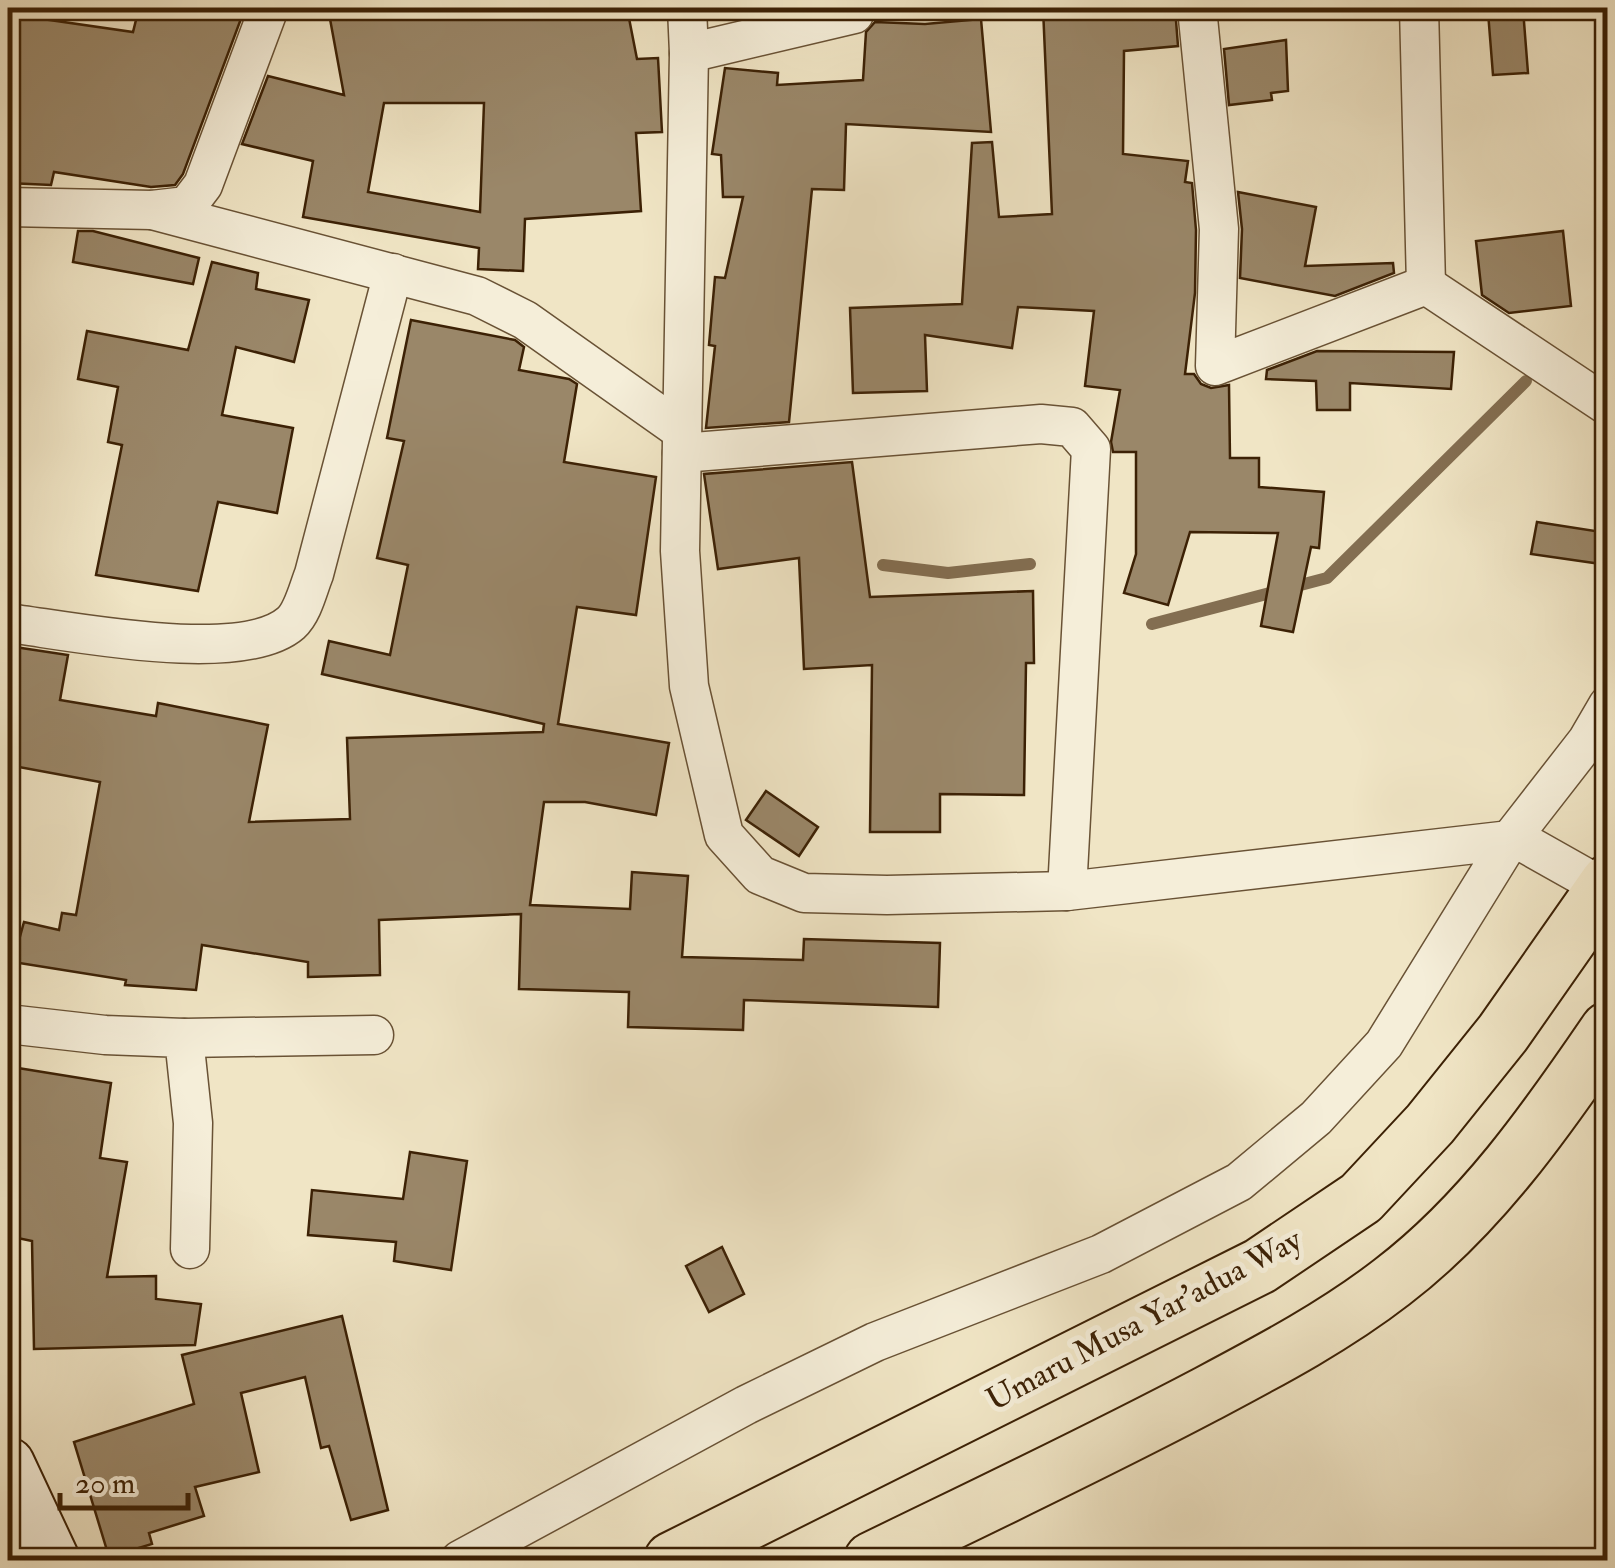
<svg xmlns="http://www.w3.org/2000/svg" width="1615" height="1568" viewBox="0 0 1615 1568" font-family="'IM FELL Double Pica',serif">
  <rect width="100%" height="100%" fill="#f0e5c5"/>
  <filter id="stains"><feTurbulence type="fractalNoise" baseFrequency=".002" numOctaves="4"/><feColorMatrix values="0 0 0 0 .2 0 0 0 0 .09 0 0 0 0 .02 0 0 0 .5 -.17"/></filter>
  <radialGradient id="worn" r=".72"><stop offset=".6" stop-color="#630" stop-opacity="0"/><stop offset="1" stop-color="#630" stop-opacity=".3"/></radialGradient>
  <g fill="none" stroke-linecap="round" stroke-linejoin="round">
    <g stroke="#836e51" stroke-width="12">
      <path d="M883,565L948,573L1030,564"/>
      <path d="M1152,624L1327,578L1526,381"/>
    </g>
  </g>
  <g fill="#9a8769" stroke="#3c2105" stroke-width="2.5" fill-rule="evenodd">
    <path d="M139,8H245L183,174L175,185L151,187L54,172L51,185L8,183V14L133,32Z"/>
    <path d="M328,8H627L637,59L658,58L662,132L636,133L641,211L525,219L523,271L478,269L479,248L303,217L313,161L242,144L268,76L344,95ZM384,103H484L480,212L368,192Z"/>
    <path d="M1043,8H1175L1178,46L1124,51L1123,154L1188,161L1185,182L1192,183L1196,230L1195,293L1185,374H1194L1201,384L1211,388L1229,385L1230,458H1259V487L1324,492L1319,548L1311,547L1293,632L1261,626L1278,533L1190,532L1168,605L1124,593L1136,554V452H1113L1111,442L1120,390L1085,386L1094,311L1018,307L1012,348L925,335L927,391L853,393L850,308L962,304L972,143L992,142L999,217L1052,214Z"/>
    <path d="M1523,9L1528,73L1493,75L1488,12Z"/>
    <path d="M981,19L991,132L846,124L844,190L812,189L789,422L706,428L715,346L709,345L715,277L725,278L743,197H723L721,155L712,154L725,68L778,73L777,85L863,80L866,32L875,22L925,24Z"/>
    <path d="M1286,40L1288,91L1271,93L1272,100L1229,105L1224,49Z"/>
    <path d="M1238,192L1316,207L1305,266L1393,263L1394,273L1335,296L1240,278L1242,229Z"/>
    <path d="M78,231H93L199,258L193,284L73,262Z"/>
    <path d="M1563,231L1571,306L1509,313L1482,295L1476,241Z"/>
    <path d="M212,262L258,273L256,289L309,300L294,362L236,347L222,415L293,428L277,513L218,502L198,591L96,575L122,445L108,442L118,387L78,379L87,331L188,350Z"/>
    <path d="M411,320L515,340L524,347L519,370L569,379L577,384L564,462L656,477L636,615L577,607L558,724L669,743L656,815L585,802H544L530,905L630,909L632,872L688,876L682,957L803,960L804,939L940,943L938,1007L744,1000L743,1030L628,1027L629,992L519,989L521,914L379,920L380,975L308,977V962L202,945L196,990L125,985L126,980L13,962L24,922L59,930L62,913L76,915L100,782L8,765V646L68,655L60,700L156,716L158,703L268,725L249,822L350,819L347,738L543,732L544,724L322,674L329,641L390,655L408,565L377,558L404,441L387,438Z"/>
    <path d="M1317,351L1454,352L1451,389L1350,383V410H1317L1316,381L1266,379L1267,370Z"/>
    <path d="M852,462L870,597L1033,591L1034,663H1026L1024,795L940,794V832H870L872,665L804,669L799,558L718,569L704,474Z"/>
    <path d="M1537,522L1608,533V565L1531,554Z"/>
    <path d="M766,791L818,827L799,856L746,820Z"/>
    <path d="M18,1068L111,1083L100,1158L127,1162L107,1277L156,1276V1299L201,1304L195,1345L34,1349L32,1241L8,1236V1209L19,1138L8,1136Z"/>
    <path d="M410,1152L467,1161L451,1270L394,1261L396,1242L308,1235L312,1190L403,1199Z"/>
    <path d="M722,1247L744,1294L709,1312L686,1266Z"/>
    <path d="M342,1316L388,1510L351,1520L329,1446L321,1448L305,1377L241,1393L259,1472L195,1487L204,1516L149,1533L152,1544L109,1557L74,1442L194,1404L182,1355Z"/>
  </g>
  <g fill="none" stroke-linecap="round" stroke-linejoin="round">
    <g stroke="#695235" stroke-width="41">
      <g id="minor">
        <path d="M1197,8L1219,229L1215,366L1426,285"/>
        <path d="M1419,8L1426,285"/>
        <path d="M689,53L854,14"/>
        <path d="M8,207L152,210L187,206L203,185L269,8"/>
        <path d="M152,210L477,296L525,320L682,431"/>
        <path d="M1426,285L1608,406"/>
        <path d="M682,453L1041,424L1072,427L1091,449L1067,891"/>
        <path d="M8,623C71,631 242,666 291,623C303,612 308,589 314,574L393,273"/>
        <path d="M1604,888L1526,844L1510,840L1587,741L1608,705"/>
        <path d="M8,1024L105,1035L184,1038L193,1123L190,1249"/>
        <path d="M184,1038L374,1035"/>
        <path d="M460,1560L746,1405L875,1342L1101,1254L1239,1182L1316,1118L1384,1044L1510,840L1067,891L887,895L804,893L760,875L724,835L689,686L680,551L689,53L687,8"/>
      </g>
    </g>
    <g stroke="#3c2105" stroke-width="56">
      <path id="secondary" d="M8,1464L53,1560"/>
    </g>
    <g stroke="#3c2105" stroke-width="59">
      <g id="primary">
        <path d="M672,1560L1260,1266L1361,1198L1430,1124L1503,1033L1608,883"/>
        <path d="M872,1560C983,1506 1095,1453 1205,1395C1269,1361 1334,1327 1392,1282C1480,1215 1546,1121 1608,1030"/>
      </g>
    </g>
    <use href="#minor" stroke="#f5eed9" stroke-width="38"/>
    <use href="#secondary" stroke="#f5eed9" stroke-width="52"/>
    <use href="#primary" stroke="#f0e5c5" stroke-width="55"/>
  </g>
  <g text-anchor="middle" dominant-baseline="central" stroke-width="10" stroke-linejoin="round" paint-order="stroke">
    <g font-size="32" fill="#3c2105" stroke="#f5eed9">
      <text transform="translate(1144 1320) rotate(-28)">Umaru Musa Yar'adua Way</text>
    </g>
  </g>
  <rect width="1615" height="1568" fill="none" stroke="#f0e5c5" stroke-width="40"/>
  <rect x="10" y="10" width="1595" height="1548" fill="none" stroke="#3c2105" stroke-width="5"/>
  <rect x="20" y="20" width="1575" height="1528" fill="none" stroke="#3c2105" stroke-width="2.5"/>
  <path d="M60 1493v15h128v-15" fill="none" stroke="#3c2105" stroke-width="5"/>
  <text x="75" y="1493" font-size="30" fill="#3c2105" stroke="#f5eed9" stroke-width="8" paint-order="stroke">20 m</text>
  <rect width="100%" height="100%" filter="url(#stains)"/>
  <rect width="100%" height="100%" fill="url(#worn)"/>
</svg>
